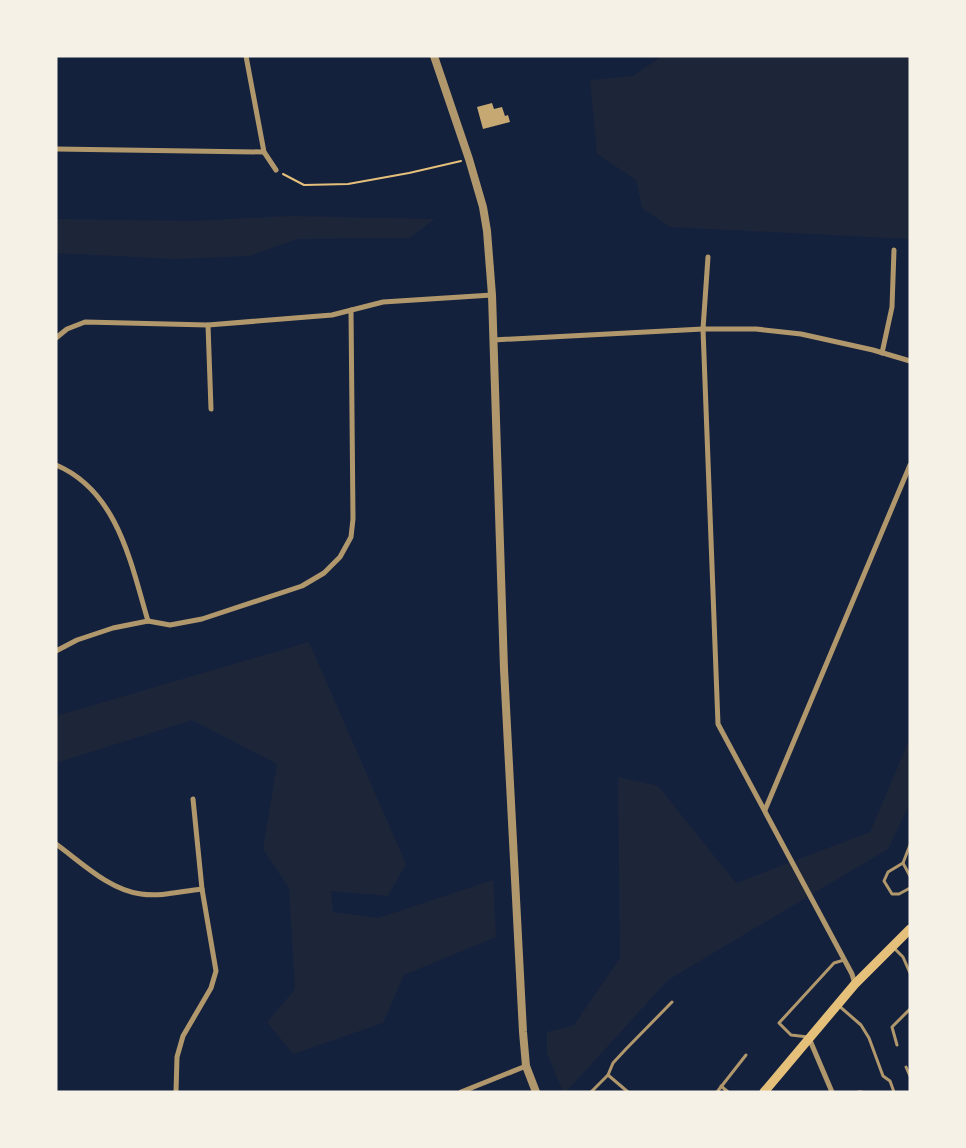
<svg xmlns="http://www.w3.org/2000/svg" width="966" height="1148" viewBox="0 0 966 1148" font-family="'DejaVu Sans',sans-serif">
  <rect width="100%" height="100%" fill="#14213d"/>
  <g fill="#1d2539">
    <path d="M662,56H910V239L670,227L642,208L636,180L597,154L590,80L633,76Z"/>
    <path d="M290,216L435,219L409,238L297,239L250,256L175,259L56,253V219L193,221Z"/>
    <path d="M309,642L406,864L388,896L331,891L333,912L378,918L493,880L496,937L404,975L383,1023L293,1054L267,1022L295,989L289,888L263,849L277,764L192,720L56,763V716Z"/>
    <path d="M910,738V803L888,849L668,980L566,1092H563L547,1053V1032L574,1025L620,958L618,777L658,786L736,883L870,832Z"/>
  </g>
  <path fill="#c6a872" d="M492,103L494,109L502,107L505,116L508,115L510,122L483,129L477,107Z"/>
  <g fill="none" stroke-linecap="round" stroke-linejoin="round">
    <path stroke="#e5c07b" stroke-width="2" d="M283,174L304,185L348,184L409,173L461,161"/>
    <g stroke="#b1986c" stroke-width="3">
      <path d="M903,863L910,845"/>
      <path d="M910,876L903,863L888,872L884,881L892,894H899L910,888"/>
      <path d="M893,947L903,957L910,973"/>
      <path d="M838,1005L861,1025L869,1038L883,1076L890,1081L894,1092"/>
      <path d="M808,1037L791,1035L779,1023L834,963L844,960"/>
      <path d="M897,1045L892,1027L910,1009"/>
      <path d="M906,1067L910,1076"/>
      <path d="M608,1075L628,1092"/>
      <path d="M721,1086L728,1092"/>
      <path d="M591,1092L608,1075L613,1063L626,1049L672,1002"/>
      <path d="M717,1092L746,1055"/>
      <path d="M858,1092H862"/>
    </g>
    <g stroke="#b1986c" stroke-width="5">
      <path d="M246,56L264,152L276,170"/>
      <path d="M56,149L264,152"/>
      <path d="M708,257L703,329L718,724L852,974L855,984"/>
      <path d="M208,325L211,409"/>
      <path d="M56,338L67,329L85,322L208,325L332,315L383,302L492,295"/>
      <path d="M493,340L703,329H756L801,334L873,350L910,361"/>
      <path d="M882,353L892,307L894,250"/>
      <path d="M56,465C118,491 131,564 148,621"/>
      <path d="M56,651L77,640L113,628L148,621L170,625L202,619L302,586L324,573L340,557L351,537L353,519L351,310"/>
      <path d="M765,810L910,465"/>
      <path d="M56,844C81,862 109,890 141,894C161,897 182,891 202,889"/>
      <path d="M809,1038L832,1092"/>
      <path d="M176,1092L177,1057L183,1036L211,988L216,971L202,889L193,799"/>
      <path d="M461,1092L526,1066"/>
    </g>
    <path stroke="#b1986c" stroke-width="8" d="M434,56L469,159L483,207L487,231L492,295L504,669L523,1032L526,1066L536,1092"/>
    <path stroke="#e5c07b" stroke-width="9" d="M764,1092L855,984L910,929"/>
  </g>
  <rect width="966" height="1148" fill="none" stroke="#f6f1e7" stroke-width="115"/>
</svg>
